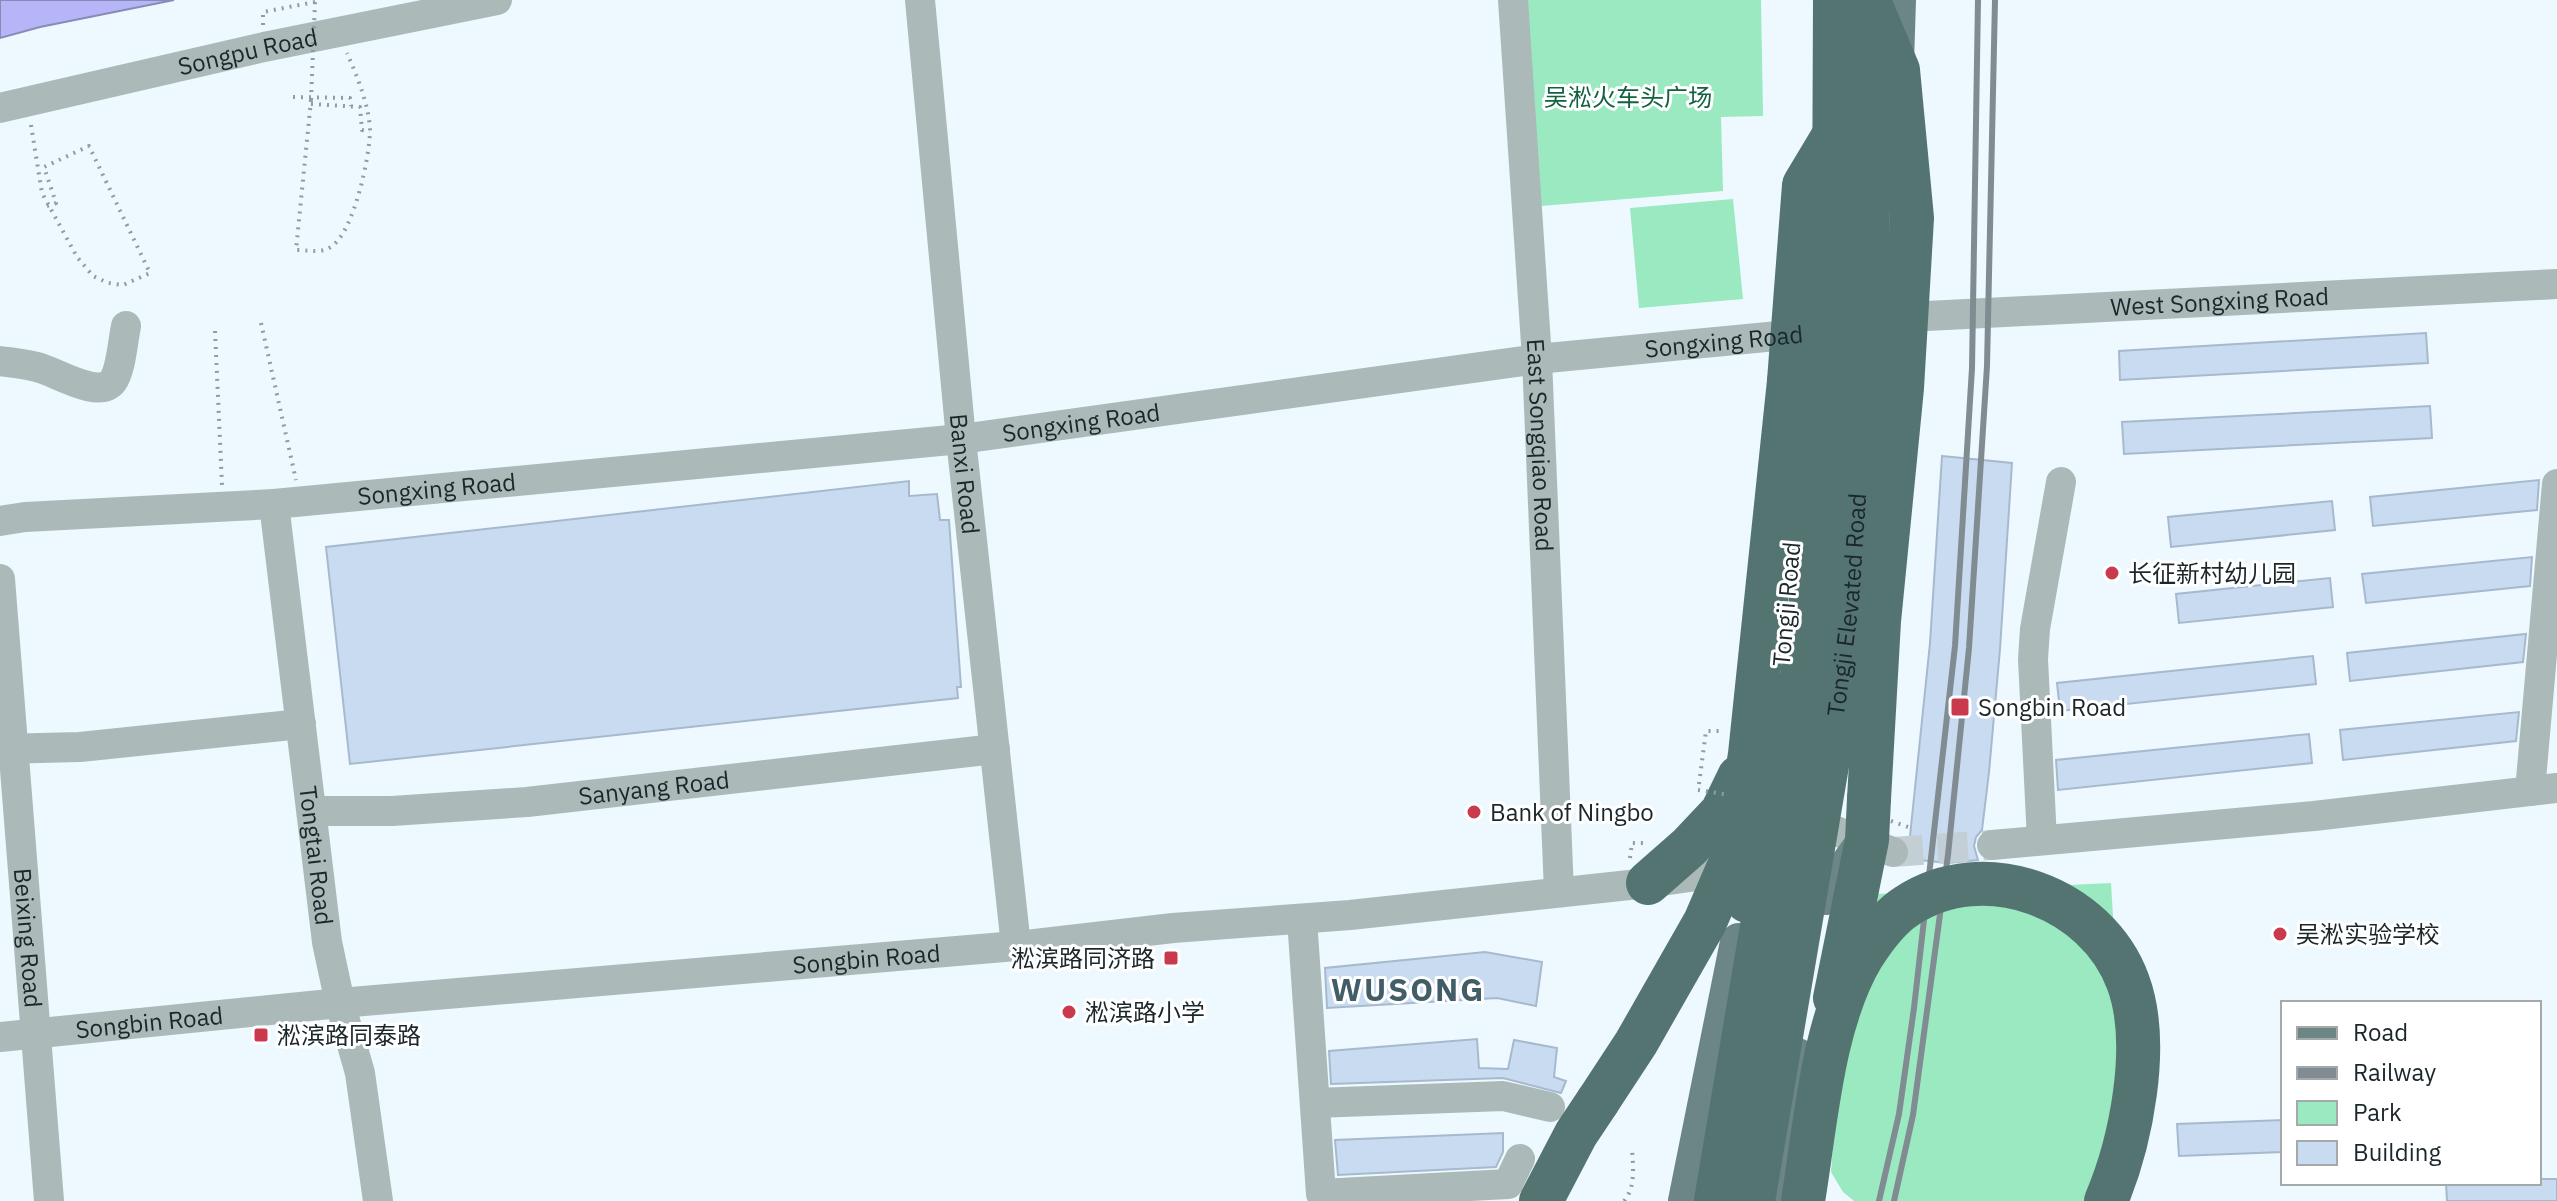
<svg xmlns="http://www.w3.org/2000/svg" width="2557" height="1201" viewBox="0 0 2557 1201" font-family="'IBM Plex Sans','Noto Sans SC',sans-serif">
  <rect width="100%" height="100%" fill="#edf9fe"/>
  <g fill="#9ae9c1">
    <path d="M1527,0H1761L1763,116L1721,117L1723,191L1541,206Z"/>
    <path d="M1733,199L1743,299L1639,308L1630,208Z"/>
    <path d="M2111,883L2130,1201H1854L1843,1192L1831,1172L1848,933L1877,894Z"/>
  </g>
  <path fill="#b6b5f8" stroke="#888aba" stroke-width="2" d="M0,0H174L40,27L0,38Z"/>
  <g fill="#c8dbf1" stroke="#a7b9cf" stroke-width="2">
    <path d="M2426,333L2428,363L2120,380L2119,351Z"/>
    <path d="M2430,406L2432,438L2124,454L2122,422Z"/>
    <path d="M1942,456L2012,463L2000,649L1989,772L1982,830L1976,837L1974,846L1978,860L1948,863L1910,859L1909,846L1930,643Z"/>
    <path d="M2539,480L2537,510L2373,526L2370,497Z"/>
    <path d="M909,481V496L937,494L940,520H949L961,687H957L958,698L350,764L326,547Z"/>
    <path d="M2332,501L2335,530L2171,547L2168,517Z"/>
    <path d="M2532,557L2530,586L2366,603L2362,574Z"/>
    <path d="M2330,578L2333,607L2179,623L2176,594Z"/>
    <path d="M2526,634L2523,662L2350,681L2347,653Z"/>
    <path d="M2313,656L2316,684L2060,711L2057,683Z"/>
    <path d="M2519,712L2516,741L2343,760L2340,730Z"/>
    <path d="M2309,734L2312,763L2058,790L2056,760Z"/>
    <path d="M1485,952L1542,962L1536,1006L1497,998L1327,1008L1325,968Z"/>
    <path d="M1477,1039L1479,1068L1508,1069L1514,1040L1557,1048L1554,1077L1566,1081L1561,1093L1503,1078L1331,1084L1329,1051Z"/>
    <path d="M2283,1120V1152L2179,1156L2177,1124Z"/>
    <path d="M1503,1133V1152L1496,1167L1338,1175L1335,1140Z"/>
    <path d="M2539,1179H2557V1201H2447L2446,1183H2539Z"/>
  </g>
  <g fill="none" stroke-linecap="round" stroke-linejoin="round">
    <path stroke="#c3cfd4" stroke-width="30" stroke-dasharray="30 15" stroke-linecap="butt" d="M1893,852L1992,845"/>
    <g stroke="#909ca0" stroke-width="4" stroke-dasharray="2 6" stroke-linecap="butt">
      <path d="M263,25V12L315,2"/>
      <path d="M293,97L350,98L351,106"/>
      <path d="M311,100L296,250C309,250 322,254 332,246C354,231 370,156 370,130C369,105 357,76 347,53"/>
      <path d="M311,104L360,107L362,130L370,131"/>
      <path d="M31,125L42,193L77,257L93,276L108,283L123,285L150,273L89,146L44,167L56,203L47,206"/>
      <path d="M261,323L296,480"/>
      <path d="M215,331L222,485"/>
      <path d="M1699,784L1706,731H1720"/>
      <path d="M1630,858L1632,843H1644"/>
      <path d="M1624,1201C1636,1187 1633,1166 1632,1149"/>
    </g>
    <g stroke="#abbab9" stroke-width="30">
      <path id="s1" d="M920,0L961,439L1016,946"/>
      <path id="s2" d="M1513,0L1537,359L1559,892"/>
      <path id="s3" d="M0,108L264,47L497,0"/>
      <path id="s4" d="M1888,318L2557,284"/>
      <path d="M0,361C14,363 30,364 43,369C59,374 100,399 113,381C121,370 123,340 126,326"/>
      <path id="s5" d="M274,504L327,942L340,1003L360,1073L378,1201"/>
      <path id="s6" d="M0,521L25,517L274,504L961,439L1537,359L1809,333"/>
      <path id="s7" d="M0,579L49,1201"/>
      <path d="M0,749L80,747L301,724"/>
      <path d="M2530,791L2557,484"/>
      <path id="s8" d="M313,811H392L527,802L995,749"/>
      <path d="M1836,831L1893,852"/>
      <path d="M2042,840L2033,659L2035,629L2061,482"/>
      <path d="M1992,845L2314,816L2557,788"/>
      <path d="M1302,919L1321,1194L1508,1184L1520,1159"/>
      <path id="s9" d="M0,1037L340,1003L1016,946L1173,928L1350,915L1648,883L1732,871"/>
      <path d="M1315,1103L1503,1096L1550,1107"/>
    </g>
    <g stroke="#6b8685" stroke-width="38">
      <path d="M1895,62L1897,0"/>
      <path d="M1886,282L1893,168"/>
      <path d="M1826,896L1867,840"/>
      <path d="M1687,1201L1739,942"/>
      <path d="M1776,1201L1790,1121L1797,1057"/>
    </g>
    <g stroke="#547472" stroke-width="44">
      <path d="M1834,231L1835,0"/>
      <path d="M1867,233L1870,0"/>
      <path d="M1648,883L1689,847L1722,812L1739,777"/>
      <path d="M1747,901L1732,871L1750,754L1789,381"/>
      <path d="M1835,998L1867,840L1869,799"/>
      <path d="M1541,1201L1576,1134L1598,1101"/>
    </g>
    <g stroke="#808c91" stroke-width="6">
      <path d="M1879,1201L1899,1114L1914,1008L1955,646L1972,368L1978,0"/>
      <path d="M1894,1201L1913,1115L1948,855L1969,648L1987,366L1995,0"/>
    </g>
    <g stroke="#909ca0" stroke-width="4" stroke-dasharray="2 6" stroke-linecap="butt">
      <path d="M311,100L315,2"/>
      <path d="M1698,790L1724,794"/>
      <path d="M1891,821L1911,828"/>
    </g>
    <g stroke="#547472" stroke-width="44">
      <path d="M1789,381L1804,185L1834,135"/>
      <path d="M1869,799L1879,621L1902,388L1912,218L1898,70L1870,4"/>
      <path d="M1598,1101L1636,1043L1705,922L1742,836L1764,766L1773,754"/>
      <path d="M1716,1201L1796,724L1809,620L1826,409L1834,231"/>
      <path id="s10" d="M1753,1201L1833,730L1850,603L1862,421L1867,233"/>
      <path d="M1803,1201C1816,1123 1822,1023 1863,955C1874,938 1889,917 1907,906C1984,855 2097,897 2128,982C2151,1044 2131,1142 2106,1201"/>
    </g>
  </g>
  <g fill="#ca3a4f" stroke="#fff" stroke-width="3">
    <circle cx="2112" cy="573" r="8"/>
    <rect x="1950" y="697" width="20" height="20" rx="4"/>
    <circle cx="1474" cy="812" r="8"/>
    <circle cx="2280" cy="934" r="8"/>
    <rect x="1163" y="950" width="16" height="16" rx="4"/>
    <circle cx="1069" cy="1012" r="8"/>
    <rect x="253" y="1027" width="16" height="16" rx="4"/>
  </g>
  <g text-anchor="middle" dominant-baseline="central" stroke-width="6" stroke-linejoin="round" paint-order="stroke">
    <g font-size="24" fill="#1b272b" stroke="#fff">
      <text stroke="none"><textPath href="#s3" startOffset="254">Songpu Road</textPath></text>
      <text stroke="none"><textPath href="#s4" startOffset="332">West Songxing Road</textPath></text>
      <text stroke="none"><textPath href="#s6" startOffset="1734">Songxing Road</textPath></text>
      <text stroke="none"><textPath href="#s6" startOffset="1086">Songxing Road</textPath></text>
      <text stroke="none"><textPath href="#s2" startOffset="446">East Songqiao Road</textPath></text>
      <text stroke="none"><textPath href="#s1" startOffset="476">Banxi Road</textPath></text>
      <text stroke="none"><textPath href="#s6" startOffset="438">Songxing Road</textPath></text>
      <text transform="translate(1786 604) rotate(-85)">Tongji Road</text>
      <text stroke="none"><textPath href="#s10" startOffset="604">Tongji Elevated Road</textPath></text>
      <text stroke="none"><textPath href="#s8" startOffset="342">Sanyang Road</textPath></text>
      <text stroke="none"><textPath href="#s5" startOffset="354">Tongtai Road</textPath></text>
      <text stroke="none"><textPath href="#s7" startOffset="360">Beixing Road</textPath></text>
      <text stroke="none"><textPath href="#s9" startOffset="870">Songbin Road</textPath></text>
      <text stroke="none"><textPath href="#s9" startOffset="150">Songbin Road</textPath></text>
    </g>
    <g font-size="24" fill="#146142" stroke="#fff">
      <text x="1628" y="97">吴淞火车头广场</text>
    </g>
    <g font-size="24" fill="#1b272b" stroke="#fff" text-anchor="start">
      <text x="2128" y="573">长征新村幼儿园</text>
      <text x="1978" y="707">Songbin Road</text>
      <text x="1490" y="812">Bank of Ningbo</text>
      <text x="2296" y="934">吴淞实验学校</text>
      <text x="1155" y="958" text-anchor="end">淞滨路同济路</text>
      <text x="1085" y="1012">淞滨路小学</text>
      <text x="277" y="1035">淞滨路同泰路</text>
    </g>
    <g font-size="32" font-weight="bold" letter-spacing="2" fill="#415d67" stroke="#fff">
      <text x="1408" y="989">WUSONG</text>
    </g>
  </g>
  <rect x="2281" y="1001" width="260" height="184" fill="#ffffff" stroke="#a4a9aa" stroke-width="2"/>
  <rect x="2297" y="1027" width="40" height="12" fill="#6b8685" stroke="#a4a9aa" stroke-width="2"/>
  <text x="2353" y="1041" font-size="24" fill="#1b272b">Road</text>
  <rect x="2297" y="1067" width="40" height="12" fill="#808c91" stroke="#a4a9aa" stroke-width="2"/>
  <text x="2353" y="1081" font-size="24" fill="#1b272b">Railway</text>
  <rect x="2297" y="1101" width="40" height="24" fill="#9ae9c1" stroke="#a4a9aa" stroke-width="2"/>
  <text x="2353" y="1121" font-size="24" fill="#1b272b">Park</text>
  <rect x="2297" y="1141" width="40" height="24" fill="#c8dbf1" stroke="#a4a9aa" stroke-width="2"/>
  <text x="2353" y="1161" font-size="24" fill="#1b272b">Building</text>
</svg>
